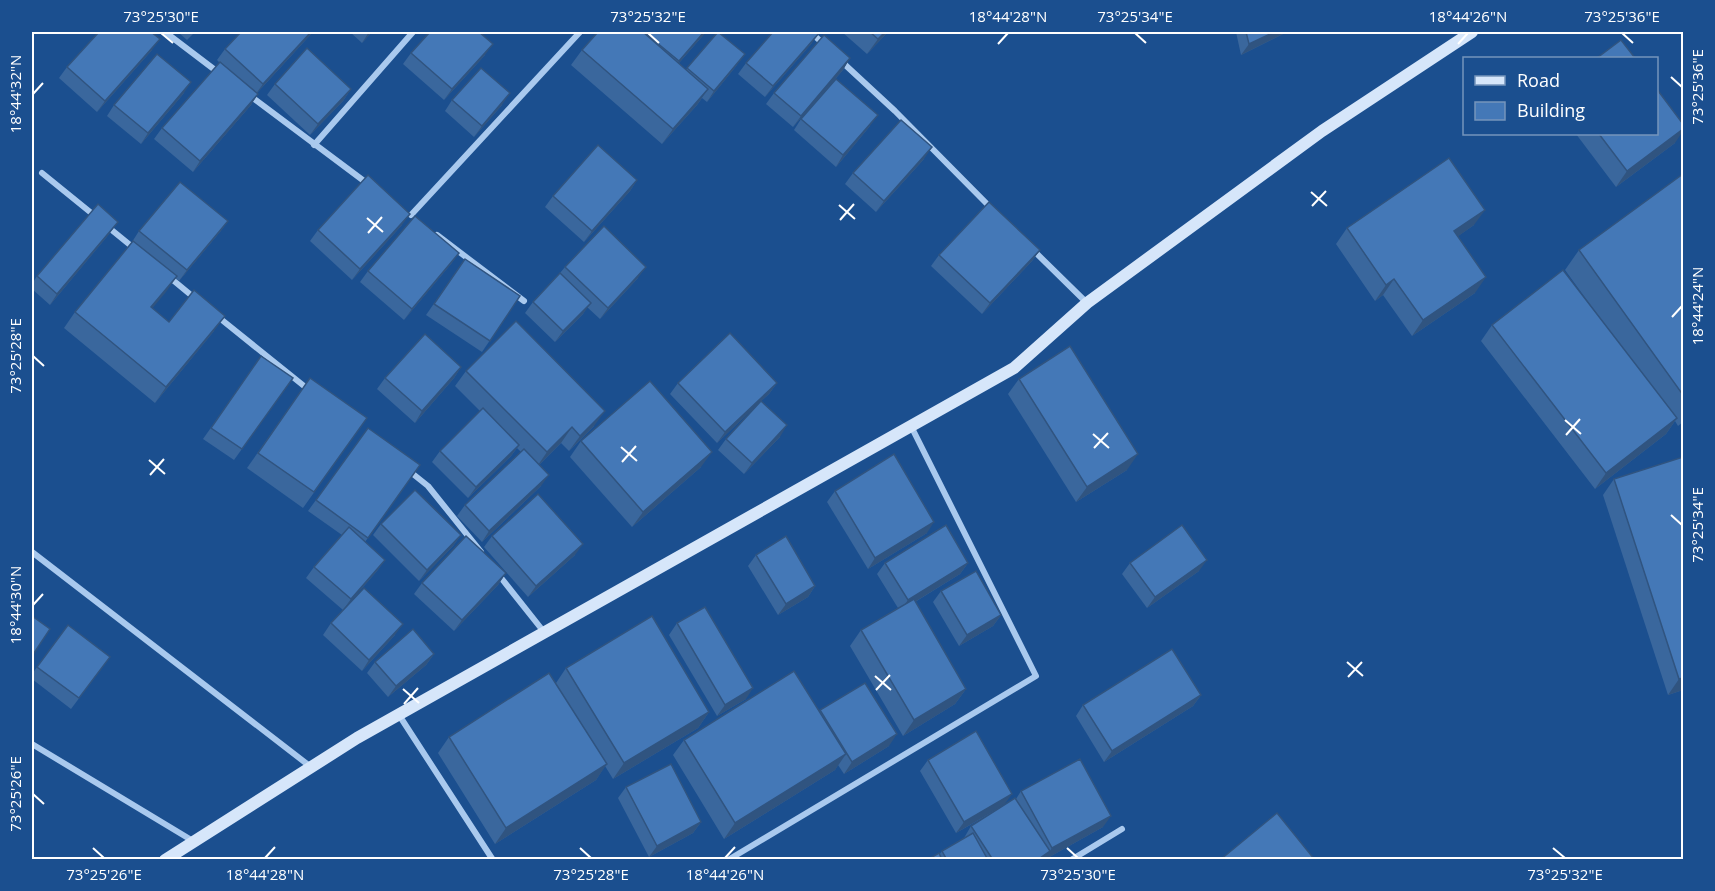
<svg xmlns="http://www.w3.org/2000/svg" width="1715" height="891" viewBox="0 0 1715 891" font-family="'Open Sans',sans-serif">
  <rect width="100%" height="100%" fill="#1b4f8f"/>
  <g fill="none" stroke-linecap="round" stroke-linejoin="round">
    <g stroke="#a9c9ee" stroke-width="6">
      <path d="M165,32L219,73"/>
      <path d="M810,32L825,45"/>
      <path d="M841,61L895,111L992,209"/>
      <path d="M249,95L368,184"/>
      <path d="M314,145L413,32"/>
      <path d="M42,173L95,216"/>
      <path d="M411,215L580,32"/>
      <path d="M108,227L135,249"/>
      <path d="M437,235L524,301"/>
      <path d="M1031,248L1087,303"/>
      <path d="M168,276L197,300"/>
      <path d="M217,316L309,390"/>
      <path d="M408,470L428,486L481,552"/>
      <path d="M32,552L311,767"/>
      <path d="M498,574L544,632"/>
      <path d="M399,715L493,860"/>
      <path d="M32,744L193,841"/>
      <path d="M728,860L1036,676L911,426"/>
      <path d="M1071,860L1122,829"/>
    </g>
    <path stroke="#d6e6fa" stroke-width="12" d="M165,860L357,738L1014,368L1087,303L1322,131L1472,32"/>
  </g>
  <g fill="#3a679d">
    <path d="M178,32H195L187,40Z"/>
    <path d="M241,32H313L257,93L251,105L193,172L154,139L162,128L220,63L217,60L225,49Z"/>
    <path d="M350,32H372L362,43Z"/>
    <path d="M598,32H706L679,63L686,70L718,32L737,65L707,102L702,98L697,105L662,144L571,65L582,50Z"/>
    <path d="M842,32H888L867,54Z"/>
    <path d="M1236,32H1287L1241,55Z"/>
    <path d="M812,43L765,97L738,74L746,63Z"/>
    <path d="M152,50L97,112L59,78L67,67Z"/>
    <path d="M411,53L485,55L444,100L403,64Z"/>
    <path d="M850,58L843,70L793,127L766,104L774,93Z"/>
    <path d="M275,84L351,89L343,101L310,135L267,95Z"/>
    <path d="M184,93L141,144L107,116L114,105Z"/>
    <path d="M452,100L502,105L474,137L445,111Z"/>
    <path d="M801,119L870,126L836,167L794,130Z"/>
    <path d="M1576,134H1656L1675,143L1616,187Z"/>
    <path d="M924,159L876,212L845,184L853,173Z"/>
    <path d="M1683,174V422L1678,426L1675,421L1666,434L1595,489L1481,341L1492,325L1607,328L1565,270L1579,250Z"/>
    <path d="M637,180L630,191L584,242L545,207L553,196Z"/>
    <path d="M228,221L220,232L179,281L175,278L152,308L169,322L214,331L155,403L64,328L75,312L132,242L139,231Z"/>
    <path d="M402,225L352,280L310,241L318,230Z"/>
    <path d="M1474,225L1458,236L1475,293L1412,336L1383,295L1375,301L1336,244L1347,228Z"/>
    <path d="M110,233L50,305L32,289V284L37,276Z"/>
    <path d="M1040,250L1032,261L982,314L931,266L939,255Z"/>
    <path d="M459,253L451,264L404,320L360,282L368,271Z"/>
    <path d="M465,259L520,296L482,352L426,315Z"/>
    <path d="M565,267L638,278L600,319L587,307L583,314L555,342L525,313L533,302L560,273Z"/>
    <path d="M261,356L293,378L234,460L203,439Z"/>
    <path d="M461,367L454,378L415,423L377,389L385,378Z"/>
    <path d="M466,371L594,426L569,451L561,443L539,465L541,486L482,542L457,516L465,505L521,452L517,448L511,456L468,498L432,462L440,451L480,411L455,386Z"/>
    <path d="M310,378L367,418L303,508L247,468Z"/>
    <path d="M1019,379L1127,470L1076,502L1008,394Z"/>
    <path d="M678,383H777L769,394L761,401L780,437L744,474L718,450L726,439L758,404L717,443L670,394Z"/>
    <path d="M368,428L420,465L365,542L385,560L377,571L343,610L306,578L314,567L342,535L308,511Z"/>
    <path d="M581,441L701,467L632,527L570,457Z"/>
    <path d="M1614,479L1683,690L1668,695L1603,495Z"/>
    <path d="M835,491L927,533L868,569L827,502Z"/>
    <path d="M381,524L461,535L453,546L419,581L373,535Z"/>
    <path d="M492,536L575,555L528,597L484,547Z"/>
    <path d="M756,555L815,586L808,597L778,615L748,566Z"/>
    <path d="M885,563H968L960,574L915,602L966,689L955,704L903,736L850,646L861,630L898,608L877,574Z"/>
    <path d="M1130,563L1199,571L1147,608L1122,574Z"/>
    <path d="M506,573L498,585L454,631L414,594L422,583Z"/>
    <path d="M941,591L1001,615L993,626L959,646L933,602Z"/>
    <path d="M331,623L395,635L362,671L323,635Z"/>
    <path d="M677,623L746,699L717,716L669,635Z"/>
    <path d="M68,625L110,657L71,709L32,679V674Z"/>
    <path d="M434,654L426,665L388,697L367,673L375,662Z"/>
    <path d="M566,668L709,712L698,728L613,779L605,766L596,780L495,844L438,753L449,737L556,683Z"/>
    <path d="M1201,695L1193,706L1104,762L1076,716L1083,705Z"/>
    <path d="M820,710L889,746L844,774L838,765L835,770L724,839L673,755L684,740L819,711Z"/>
    <path d="M928,760L1004,805L1016,799L1021,791L1103,827L1044,860H927L939,855L942,851L964,838L971,826L1002,807L956,833L920,771Z"/>
    <path d="M626,787L701,822L693,833L649,857L618,798Z"/>
  </g>
  <g fill="#305480">
    <path d="M311,32H313L255,95L263,84Z"/>
    <path d="M369,32H372L362,43Z"/>
    <path d="M704,32H706L671,72L679,61Z"/>
    <path d="M820,32L812,43L765,97L773,86Z"/>
    <path d="M885,32H888L867,54L878,39Z"/>
    <path d="M1274,32H1287L1241,55L1249,44Z"/>
    <path d="M160,39L152,50L97,112L105,101Z"/>
    <path d="M493,44L485,55L444,100L452,89Z"/>
    <path d="M745,54L737,65L707,102L714,91Z"/>
    <path d="M850,58L843,70L793,127L801,116Z"/>
    <path d="M191,82L184,93L141,144L148,133Z"/>
    <path d="M351,89L343,101L310,135L318,124Z"/>
    <path d="M708,89L697,105L662,144L673,129Z"/>
    <path d="M510,93L502,105L474,137L482,126Z"/>
    <path d="M258,94L251,105L193,172L200,161Z"/>
    <path d="M878,115L870,126L836,167L843,155Z"/>
    <path d="M1683,129V131L1675,143L1616,187L1627,171Z"/>
    <path d="M932,147L924,159L876,212L884,201Z"/>
    <path d="M637,180L630,191L584,242L592,231Z"/>
    <path d="M1485,210L1474,225L1443,247L1454,231Z"/>
    <path d="M410,214L402,225L352,280L360,269Z"/>
    <path d="M228,221L220,232L179,281L187,270Z"/>
    <path d="M118,222L110,233L50,305L57,294Z"/>
    <path d="M1040,250L1032,261L982,314L990,303Z"/>
    <path d="M459,253L451,264L404,320L412,309Z"/>
    <path d="M646,267L638,278L600,319L608,308Z"/>
    <path d="M177,276L166,292L140,323L151,307Z"/>
    <path d="M1486,277L1475,293L1412,336L1423,320Z"/>
    <path d="M1394,279L1383,295L1375,301L1386,285Z"/>
    <path d="M591,303L583,314L555,342L563,331Z"/>
    <path d="M225,316L214,331L155,403L166,387Z"/>
    <path d="M461,367L454,378L415,423L422,411Z"/>
    <path d="M777,383L769,394L717,443L725,432Z"/>
    <path d="M605,411L594,426L569,451L580,436Z"/>
    <path d="M1677,418L1666,434L1595,489L1606,473Z"/>
    <path d="M787,425L780,437L744,474L752,463Z"/>
    <path d="M572,427L561,443L536,468L547,452Z"/>
    <path d="M519,445L511,456L468,498L476,487Z"/>
    <path d="M712,452L701,467L632,527L643,512Z"/>
    <path d="M1138,454L1127,470L1076,502L1087,487Z"/>
    <path d="M549,475L541,486L482,542L489,531Z"/>
    <path d="M934,522L927,533L868,569L875,558Z"/>
    <path d="M461,535L453,546L419,581L427,570Z"/>
    <path d="M583,544L575,555L528,597L536,586Z"/>
    <path d="M385,560L377,571L343,610L351,599Z"/>
    <path d="M1207,560L1199,571L1147,608L1155,597Z"/>
    <path d="M968,563L960,574L900,611L908,600Z"/>
    <path d="M506,573L498,585L454,631L462,620Z"/>
    <path d="M815,586L808,597L778,615L786,604Z"/>
    <path d="M1001,615L993,626L959,646L967,635Z"/>
    <path d="M403,624L395,635L362,671L369,660Z"/>
    <path d="M434,654L426,665L388,697L396,686Z"/>
    <path d="M1683,678V690L1668,695L1679,679Z"/>
    <path d="M753,688L746,699L717,716L725,705Z"/>
    <path d="M966,689L955,704L903,736L914,720Z"/>
    <path d="M1201,695L1193,706L1104,762L1112,751Z"/>
    <path d="M709,712L698,728L613,779L624,763Z"/>
    <path d="M897,734L889,746L844,774L852,762Z"/>
    <path d="M846,754L835,770L724,839L735,823Z"/>
    <path d="M607,764L596,780L495,844L506,828Z"/>
    <path d="M1012,794L1004,805L956,833L964,822Z"/>
    <path d="M1111,816L1103,827L1044,860H1037L1050,851L1052,848Z"/>
    <path d="M701,822L693,833L649,857L657,846Z"/>
  </g>
  <g fill="#4478b7" stroke="#305480" stroke-width="1.5">
    <path d="M99,32H151L160,39L105,101L67,67Z"/>
    <path d="M241,32H311L263,84L225,49Z"/>
    <path d="M430,32H479L493,44L452,89L411,53Z"/>
    <path d="M598,32H643L708,89L673,129L582,50Z"/>
    <path d="M644,32H704L679,61Z"/>
    <path d="M718,32L745,54L714,91L687,68Z"/>
    <path d="M773,32H820L773,86L746,63Z"/>
    <path d="M870,32H885L878,39Z"/>
    <path d="M1246,32H1274L1249,44Z"/>
    <path d="M824,35L850,58L801,116L774,93Z"/>
    <path d="M1621,40L1635,58H1597Z"/>
    <path d="M307,48L351,89L318,124L275,84Z"/>
    <path d="M157,54L191,82L148,133L114,105Z"/>
    <path d="M220,62L258,94L200,161L162,128Z"/>
    <path d="M481,68L510,93L482,126L452,100Z"/>
    <path d="M836,79L878,115L843,155L801,119Z"/>
    <path d="M1656,88L1683,124V129L1627,171L1599,134H1656Z"/>
    <path d="M901,120L932,147L884,201L853,173Z"/>
    <path d="M598,145L637,180L592,231L553,196Z"/>
    <path d="M1449,158L1485,210L1454,231L1486,277L1423,320L1394,279L1386,285L1347,228Z"/>
    <path d="M1683,174V395L1579,250Z"/>
    <path d="M368,175L410,214L360,269L318,230Z"/>
    <path d="M180,182L228,221L187,270L139,231Z"/>
    <path d="M989,202L1040,250L990,303L939,255Z"/>
    <path d="M98,204L118,222L57,294L37,276Z"/>
    <path d="M415,216L459,253L412,309L368,271Z"/>
    <path d="M604,226L646,267L608,308L565,267Z"/>
    <path d="M133,241L177,276L151,307L169,322L194,290L225,316L166,387L75,312Z"/>
    <path d="M465,259L520,296L490,341L434,304Z"/>
    <path d="M1563,270L1677,418L1606,473L1492,325Z"/>
    <path d="M560,273L591,303L563,331L533,302Z"/>
    <path d="M516,321L605,411L580,436L572,427L547,452L466,371Z"/>
    <path d="M730,333L777,383L725,432L678,383Z"/>
    <path d="M425,334L461,367L422,411L385,378Z"/>
    <path d="M1070,346L1138,454L1087,487L1019,379Z"/>
    <path d="M261,356L293,378L242,449L211,428Z"/>
    <path d="M310,378L367,418L314,492L258,453Z"/>
    <path d="M650,381L712,452L643,512L581,441Z"/>
    <path d="M761,401L787,425L752,463L726,439Z"/>
    <path d="M483,408L519,445L476,487L440,451Z"/>
    <path d="M368,428L420,465L368,538L316,500Z"/>
    <path d="M524,449L549,475L489,531L465,505Z"/>
    <path d="M894,454L934,522L875,558L835,491Z"/>
    <path d="M1683,457V678L1679,679L1614,479Z"/>
    <path d="M415,490L461,535L427,570L381,524Z"/>
    <path d="M538,494L583,544L536,586L492,536Z"/>
    <path d="M946,525L968,563L908,600L885,563Z"/>
    <path d="M1182,525L1207,560L1155,597L1130,563Z"/>
    <path d="M349,527L385,560L351,599L314,567Z"/>
    <path d="M466,536L506,573L462,620L422,583Z"/>
    <path d="M786,536L815,586L786,604L756,555Z"/>
    <path d="M976,571L1001,615L967,635L941,591Z"/>
    <path d="M364,588L403,624L369,660L331,623Z"/>
    <path d="M914,599L966,689L914,720L861,630Z"/>
    <path d="M705,607L753,688L725,705L677,623Z"/>
    <path d="M32,616L50,629L32,656Z"/>
    <path d="M652,616L709,712L624,763L566,668Z"/>
    <path d="M68,625L110,657L79,698L37,667Z"/>
    <path d="M413,629L434,654L396,686L375,662Z"/>
    <path d="M1172,649L1201,695L1112,751L1083,705Z"/>
    <path d="M794,671L846,754L735,823L684,740Z"/>
    <path d="M549,673L607,764L506,828L449,737Z"/>
    <path d="M865,683L897,734L852,762L820,710Z"/>
    <path d="M976,731L1012,794L964,822L928,760Z"/>
    <path d="M1080,759L1111,816L1052,848L1021,791Z"/>
    <path d="M671,764L701,822L657,846L626,787Z"/>
    <path d="M1015,798L1050,851L1037,860H993L971,826Z"/>
    <path d="M1277,813L1315,860H1220Z"/>
    <path d="M973,833L988,860H947L942,851Z"/>
    <path d="M939,853L942,860H927Z"/>
  </g>
  <path fill="none" stroke="#fff" stroke-width="2" d="M161,33L173,43M648,33L659,43M1135,33L1146,43M1622,33L1633,43M998,44L1008,33M1458,44L1468,33M1671,77L1682,87M33,94L43,83M1311,192L1327,206M839,205L855,219M1312,206L1326,191M367,218L383,232M840,220L854,204M368,233L382,217M1672,317L1682,306M33,356L44,366M1565,420L1581,434M1093,434L1109,448M1566,435L1580,419M621,447L637,461M1094,448L1108,433M149,460L165,474M622,462L636,446M150,475L164,459M1671,515L1682,525M33,605L43,594M1347,662L1363,676M875,676L891,690M1348,677L1362,662M403,689L419,703M876,690L890,675M404,704L418,688M33,794L44,804M93,848L104,858M580,848L591,858M1067,848L1078,858M1553,848L1565,858M265,858L275,847M725,858L735,847"/>
  <rect width="1715" height="891" fill="none" stroke="#1b4f8f" stroke-width="66"/>
  <rect x="1463" y="57" width="195" height="78" fill="#1b4f8f" stroke="#7695bc" stroke-width="1.5"/>
  <rect x="1475" y="76" width="30" height="9" fill="#d6e6fa" stroke="#7695bc" stroke-width="1.5"/>
  <text x="1517" y="87" font-size="18" fill="#ffffff">Road</text>
  <rect x="1475" y="102" width="30" height="18" fill="#4478b7" stroke="#7695bc" stroke-width="1.5"/>
  <text x="1517" y="117" font-size="18" fill="#ffffff">Building</text>
  <rect x="33" y="33" width="1649" height="825" fill="none" stroke="#fff" stroke-width="2"/>
  <g font-size="15" text-anchor="middle" fill="#fff">
    <text x="161" y="22">73°25'30"E</text>
    <text x="648" y="22">73°25'32"E</text>
    <text x="1008" y="22">18°44'28"N</text>
    <text x="1135" y="22">73°25'34"E</text>
    <text x="1468" y="22">18°44'26"N</text>
    <text x="1622" y="22">73°25'36"E</text>
    <text transform="translate(1698 87) rotate(-90)" y="5">73°25'36"E</text>
    <text transform="translate(16 94) rotate(-90)" y="5">18°44'32"N</text>
    <text transform="translate(1698 306) rotate(-90)" y="5">18°44'24"N</text>
    <text transform="translate(16 356) rotate(-90)" y="5">73°25'28"E</text>
    <text transform="translate(1698 525) rotate(-90)" y="5">73°25'34"E</text>
    <text transform="translate(16 605) rotate(-90)" y="5">18°44'30"N</text>
    <text transform="translate(16 794) rotate(-90)" y="5">73°25'26"E</text>
    <text x="104" y="880">73°25'26"E</text>
    <text x="265" y="880">18°44'28"N</text>
    <text x="591" y="880">73°25'28"E</text>
    <text x="725" y="880">18°44'26"N</text>
    <text x="1078" y="880">73°25'30"E</text>
    <text x="1565" y="880">73°25'32"E</text>
  </g>
</svg>
